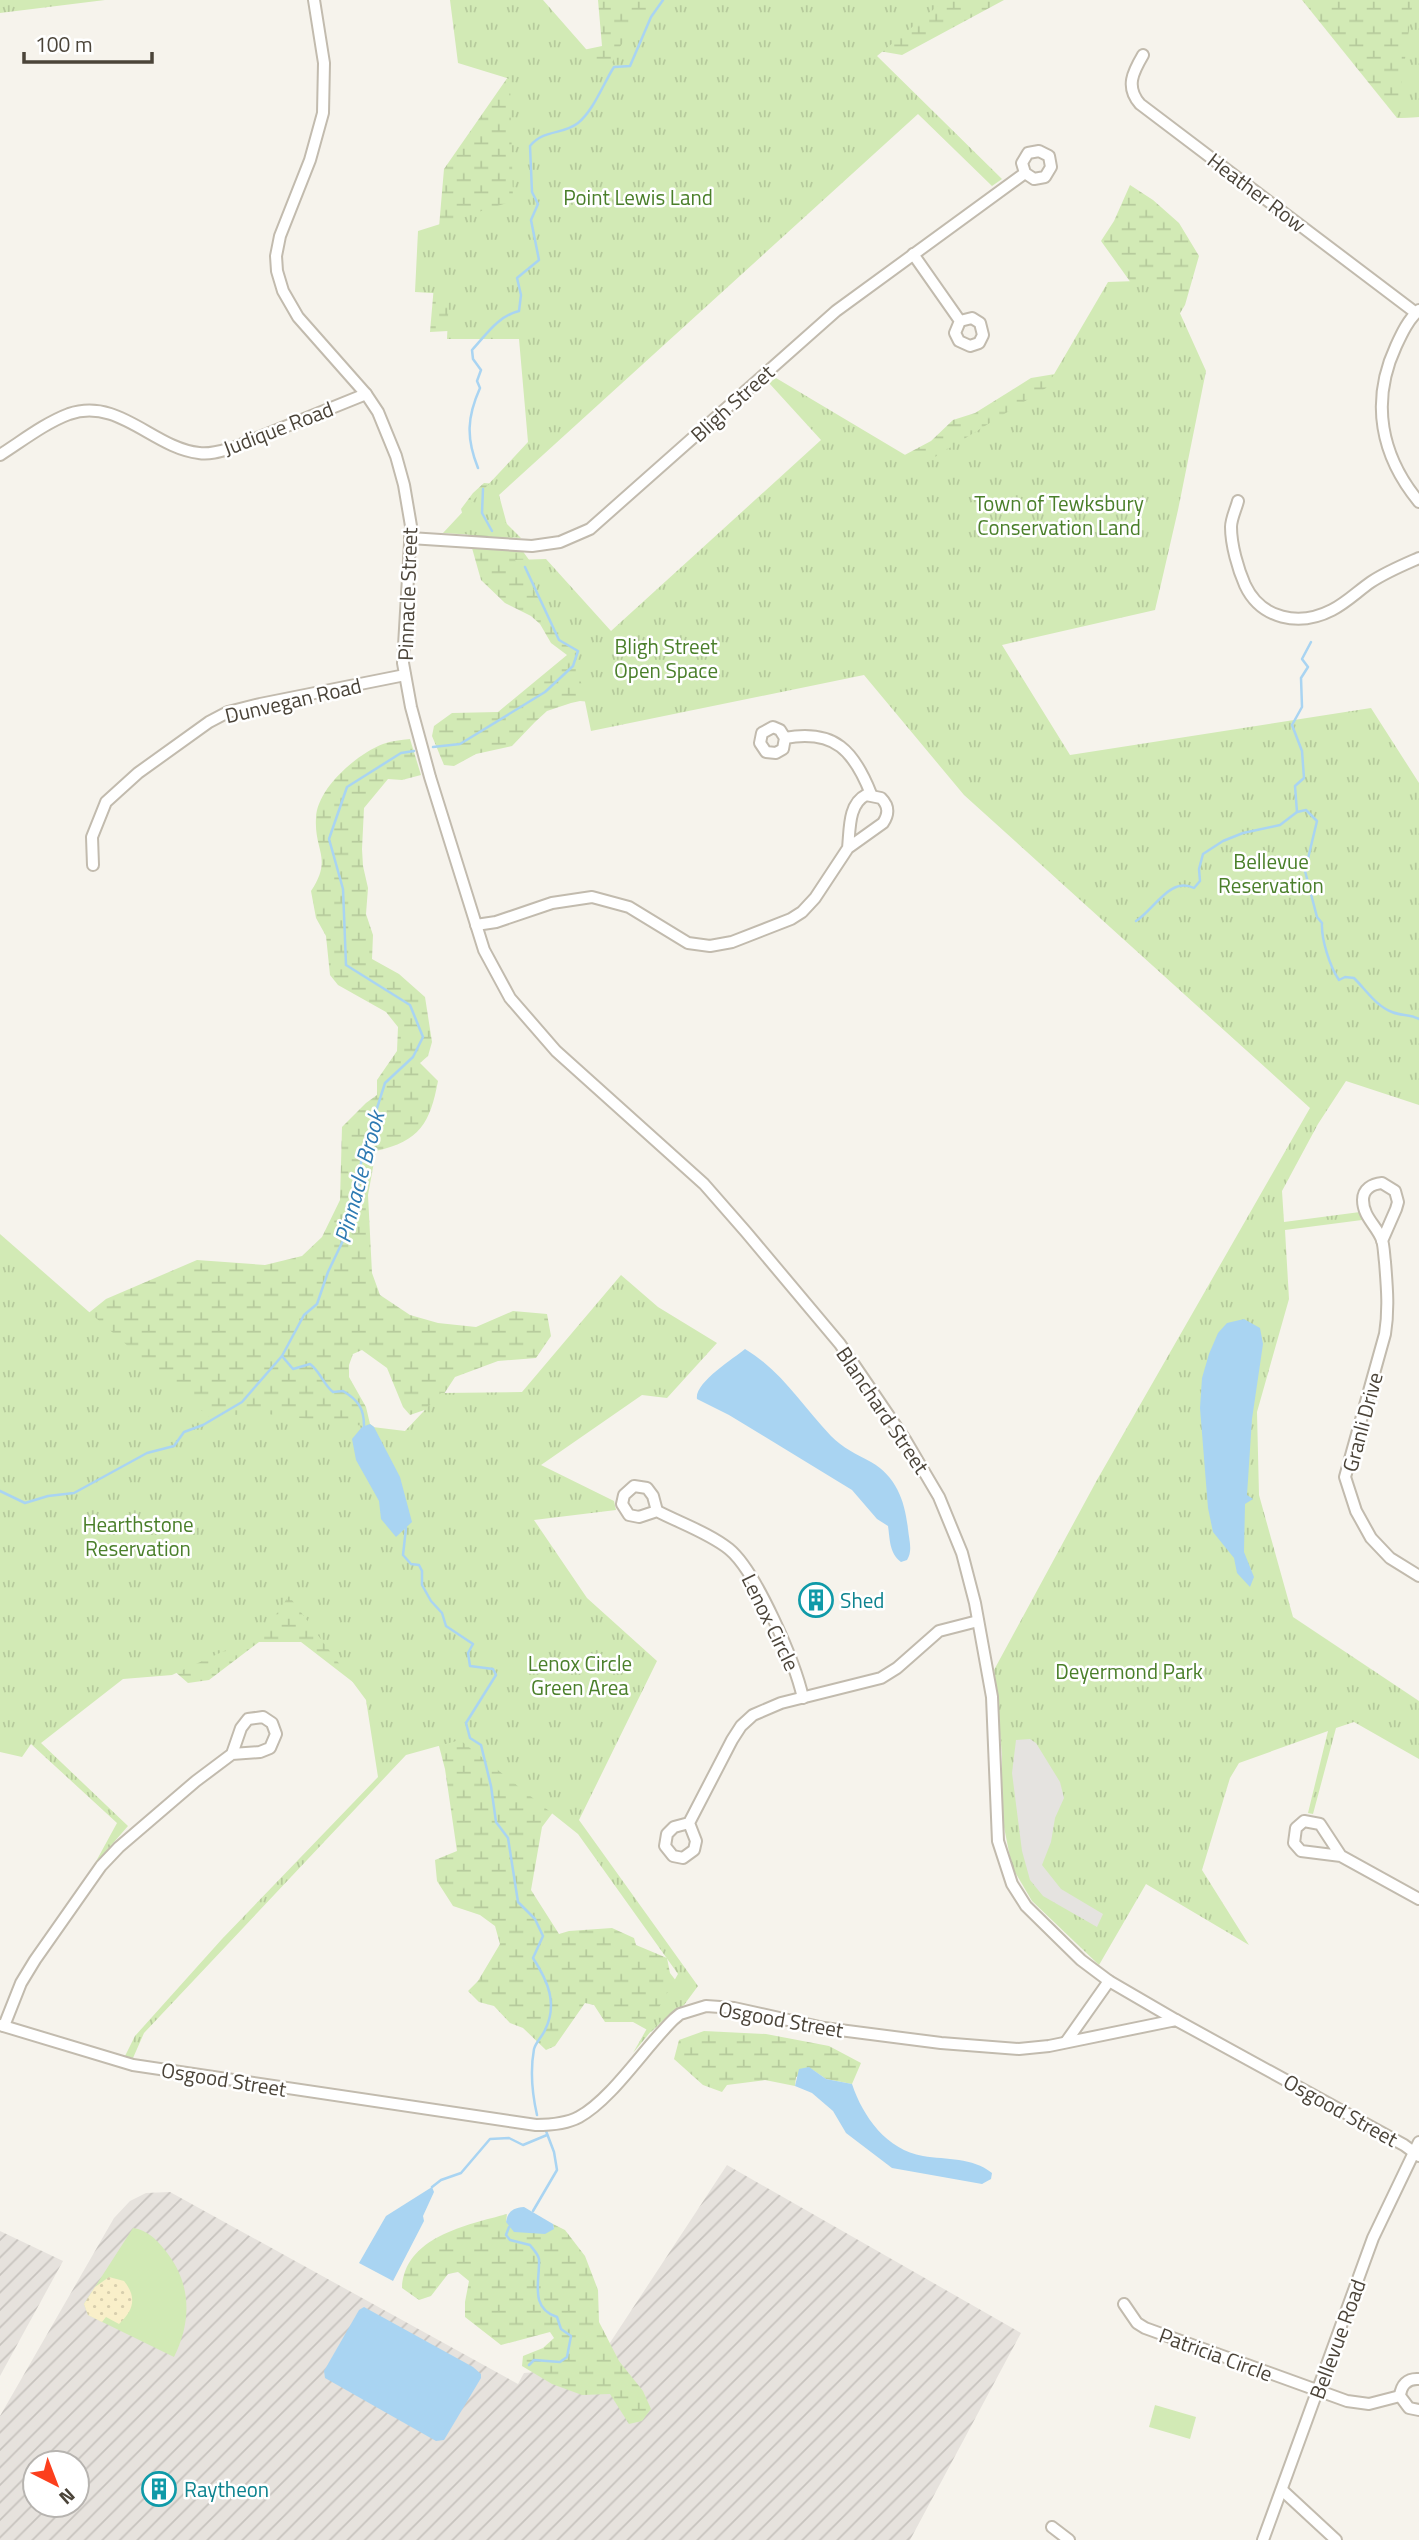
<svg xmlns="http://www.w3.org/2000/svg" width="1419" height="2540" viewBox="0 0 1419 2540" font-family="'Titillium Web',sans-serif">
  <defs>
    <pattern id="industrial-furrows" width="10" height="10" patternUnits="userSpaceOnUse" patternTransform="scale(1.75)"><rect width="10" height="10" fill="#e6e2dd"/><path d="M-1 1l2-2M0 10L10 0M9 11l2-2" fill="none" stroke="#c7c3be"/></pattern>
    <pattern id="wetland-marsh" width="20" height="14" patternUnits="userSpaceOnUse" patternTransform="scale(1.75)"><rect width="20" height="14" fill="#d2eab5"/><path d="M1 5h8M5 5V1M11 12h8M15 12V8" fill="none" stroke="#b6ca9c"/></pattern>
    <pattern id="sand-dots" width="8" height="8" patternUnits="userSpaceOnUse" patternTransform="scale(1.75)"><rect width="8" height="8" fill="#f9efc9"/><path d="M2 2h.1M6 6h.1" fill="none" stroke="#d7cead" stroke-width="1.8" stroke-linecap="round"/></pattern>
    <pattern id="park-tufts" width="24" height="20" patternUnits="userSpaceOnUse" patternTransform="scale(1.75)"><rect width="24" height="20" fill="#d2eab5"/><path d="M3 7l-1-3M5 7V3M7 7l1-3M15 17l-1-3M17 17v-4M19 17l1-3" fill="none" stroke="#b6ca9c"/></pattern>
  </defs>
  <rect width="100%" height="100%" fill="#f6f3ec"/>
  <g fill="url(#industrial-furrows)" fill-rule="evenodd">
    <path d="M727,2165L1021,2333L910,2540H0V2416L114,2218L130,2201L146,2193L170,2192L518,2384L524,2373L594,2367ZM35,2463H77V2505H35Z"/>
    <path d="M0,2231L63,2261L0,2376Z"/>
  </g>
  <g fill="#d2eab5">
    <path d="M133,2228C147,2230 156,2239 164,2249C192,2282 192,2321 174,2357L88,2315L84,2304Z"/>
    <path d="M1155,2405L1196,2417L1190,2439L1149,2427Z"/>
  </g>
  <g fill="url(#wetland-marsh)">
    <path d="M598,0H1004L902,55L804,38L519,327L430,332L444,169L517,64L602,46Z"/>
    <path d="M1302,0H1419V117L1397,118Z"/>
    <path d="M1130,185L1153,200L1179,223L1199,256L1185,305L1174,323L624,705L580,701L571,703L547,711L535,722L512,746L476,754L454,766L444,765L432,736L434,726L452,713L498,712L567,655L551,643L540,624L531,616L505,603L481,580L461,509L473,493L484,483L496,484L509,532L537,571L610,653L899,458L931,441L953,420L975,413L1031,378L1067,372L1139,294L1101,241L1114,221Z"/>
    <path d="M410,739L421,775L402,780L388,779L364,808L362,849L363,866L368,888L366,914L373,935L372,959L399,974L425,997L432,1042L428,1056L420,1063L438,1081C430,1123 420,1141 376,1151L368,1195L372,1273L380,1295L410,1315L438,1323L476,1327L513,1311L547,1314L551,1336L536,1358L498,1361L455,1377L436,1406L410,1415L403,1407L387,1368L362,1350L353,1354L349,1365V1377L366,1407L370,1424L374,1427L560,1803L542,1827L531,1890L559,1934L569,1931L612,1928L634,1938L636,1945L667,1958L670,1973L686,1994L672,2012L651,2032L633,2022H605L594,2005L585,2003L555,2046L546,2050L523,2028L510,2023L494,2006L479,2002L468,1991L478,1981L500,1944L495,1926L480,1915L453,1906L437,1881L435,1860L457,1851L445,1769L433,1723L393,1713L301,1642H259L209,1680L188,1683L164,1662L60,1336L106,1299L197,1260L265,1265L302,1256L322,1237L340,1200L342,1127L366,1103L377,1095V1080L397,1051L398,1027L386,1012L338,985L330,975L326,936L316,918L311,891C333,858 314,851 316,818C317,788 357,754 383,744C391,741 401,740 410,739Z"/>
    <path d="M704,2031L766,2034L829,2046L861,2063L852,2084L826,2079L813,2070L796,2077L795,2086L765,2080L727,2085L722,2092L703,2085L674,2059L679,2040Z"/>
    <path d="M507,2214L506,2222L554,2229L553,2224L565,2230L585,2256L598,2290L599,2322L619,2361L643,2391L651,2409L642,2421L629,2424L610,2394L582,2395L552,2384L522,2366L523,2356L543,2348L554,2338L550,2332L501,2345L465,2317V2302L469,2281L458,2272L448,2274L431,2296L419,2300L402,2288C404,2237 467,2225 507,2214Z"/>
  </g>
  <path fill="url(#sand-dots)" d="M109,2277L124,2281C137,2297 134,2310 119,2324L106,2317L102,2322L88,2315L84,2304L95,2287Z"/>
  <g fill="url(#park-tufts)">
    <path d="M0,0H105L0,13Z"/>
    <path d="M450,0H543L607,73L619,48L655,0H945L877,56L1002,179L992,186L918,114L499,495L504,521L521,538L443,533L528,442L519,339H447L449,294L415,292L418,231L513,201L510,79L458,63Z"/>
    <path d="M1413,0H1419V117L1397,118Z"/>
    <path d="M1165,280L1206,371L1178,510L1155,610L1002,645L1070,755L1371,708L1419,783V1105L1346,1081L1318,1124L1282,1191L1284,1222L1360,1212L1362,1220L1285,1230L1289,1299L1257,1412L1259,1495L1293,1617L1419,1701V1759L1354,1722L1336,1728L1313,1814L1308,1813L1328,1731L1239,1763L1230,1778L1202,1870L1249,1945L1146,1884L1099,1965L1032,1901L1012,1867L1002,1817V1755L994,1670L1097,1480L1310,1108L964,795L864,675L591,731L576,658L515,560L546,559L611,631L821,440L769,383L776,378L922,465L1046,388L1108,282Z"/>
    <path d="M0,1234L209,1417L259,1413L405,1431L441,1393L522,1392L621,1275L658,1307L717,1343L667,1398L642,1395L541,1465L614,1501L616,1510L534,1520L587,1598L657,1661L579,1820L698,1986L684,2005L657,2024L633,2053L678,1974L578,1834L460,1740L406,1755L144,2033L133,2058L125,2056L135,2036L222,1939L378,1777L366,1700L289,1596L263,1633L172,1675L123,1679L41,1743L128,1826L94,1865L117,1823L31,1744L22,1757L0,1752Z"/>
  </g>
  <path fill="#e5e3e0" d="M1030,1739L1036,1743L1060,1782L1064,1798L1055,1818L1051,1842L1042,1865L1061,1889L1103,1914L1097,1927L1043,1896L1030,1880L1022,1851L1012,1773L1016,1740Z"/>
  <g fill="#a9d4f2">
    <path d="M1244,1319L1260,1328L1263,1344L1252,1419L1247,1495L1253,1499L1245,1504L1244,1552L1254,1577L1250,1587L1237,1573L1234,1558L1213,1532L1208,1508L1200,1408L1202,1378L1209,1354L1218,1333L1227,1323Z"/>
    <path d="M745,1349C782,1371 802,1406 831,1436C843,1448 856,1454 871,1462C897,1477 905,1502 908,1529C909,1540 913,1551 907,1560L901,1562C889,1553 890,1539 888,1526L877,1519L852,1490L729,1415L697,1399C694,1383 733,1359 745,1349Z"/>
    <path d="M370,1424L374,1427L400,1477L412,1522L396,1537L381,1519L379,1501L356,1460L352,1439L362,1427Z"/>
    <path d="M809,2067L826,2079L852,2084C863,2117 887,2150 923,2156C947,2160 972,2157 992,2173L991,2179L982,2184L892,2168L846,2133L833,2111L812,2093L795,2086L799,2069Z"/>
    <path d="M432,2187L434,2192L423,2216L424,2221L393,2281L359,2263L386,2216Z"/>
    <path d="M524,2207L553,2224L554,2229L545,2234L514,2232L506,2222C508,2211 513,2208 524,2207Z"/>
    <path d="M364,2307L473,2367L481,2374V2378L444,2440L436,2441L325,2378L324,2371L359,2310Z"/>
  </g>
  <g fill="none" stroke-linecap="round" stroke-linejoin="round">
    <g stroke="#a9d4f2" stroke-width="2.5">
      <path d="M478,468C466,438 467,417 480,388L477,381L481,370L473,359L472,350C486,335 498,316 519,311L521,295L517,278L539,260L531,220L538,204L532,192L530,146C544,129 563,135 578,123C594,110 603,84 614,67L630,66L651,17L663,0"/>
      <path d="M483,489L482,513L492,531"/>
      <path d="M433,747L460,744L545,692L573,666L578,651L559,640L525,567"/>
      <path d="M1297,812L1295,786L1304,778L1302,751L1292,725L1302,707L1301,678L1308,667L1302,659L1311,642"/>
      <path d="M1136,921C1154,910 1170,876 1194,888L1200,881L1199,869L1203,854L1223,841L1243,833L1280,825L1297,812L1306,810L1317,821L1305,871L1317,917L1322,923C1321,939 1330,967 1339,980L1345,977L1354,978C1365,989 1377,1007 1392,1012C1401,1016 1410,1014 1419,1019"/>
      <path d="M282,1356L293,1369L310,1364C320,1371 323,1384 333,1392L343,1391C358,1400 364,1408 364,1426"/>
      <path d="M0,1491L25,1503L48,1496L74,1493L147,1453L174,1446L184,1432L203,1425L242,1402L282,1356L304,1315L317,1304L328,1272L349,1228L356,1204L362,1155L385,1083L413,1057L423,1037L410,1005L346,965L343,889L329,839L347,787L401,753L414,751"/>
      <path d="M406,1528L403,1555L411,1564L419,1565L422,1571V1585L431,1601L442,1613L446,1626L473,1644L468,1653L470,1666L493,1669L496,1675L466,1723L470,1738L481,1745L491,1786L496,1822L508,1838L518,1902L535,1919L543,1936L533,1958C548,1981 558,2004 545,2030C542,2037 536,2042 534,2049C530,2071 532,2093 537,2115"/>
      <path d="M432,2187L441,2180L461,2173L490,2139L509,2138L523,2145L547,2135"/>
      <path d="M533,2211L557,2170L554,2152L546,2131"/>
      <path d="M509,2227L506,2235L510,2240L530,2245C533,2249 538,2254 539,2259C540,2281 529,2308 557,2317L561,2329L571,2336L567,2357L560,2362L534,2360L529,2365"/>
    </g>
    <g stroke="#c2bbae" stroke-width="14">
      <g id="minor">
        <path d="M314,0L324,63L323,113L310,160L280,236L276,256L277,271L283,291L298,317L366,394L378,412L396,456L404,485L411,526L403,663L411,707L430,777L484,950L510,998L556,1051L704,1184L746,1232L840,1344L906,1441L939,1497L962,1553L975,1603L992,1697L998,1841L1012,1884L1026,1906L1081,1960L1109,1981L1176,2020"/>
        <path d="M1143,55C1133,72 1125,87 1140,104L1416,313"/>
        <path d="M913,254L960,321L955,333L959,341L970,346L979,343L983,335L980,323L972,318L960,321"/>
        <path d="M1419,310C1408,320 1402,333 1396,346C1370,402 1381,456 1419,502"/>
        <path d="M0,455C22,441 45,423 69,414C119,397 153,448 199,453C211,455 224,450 235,447L366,394"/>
        <path d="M1238,501C1236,509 1231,519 1231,527C1231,545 1238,569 1245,585C1261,619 1299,627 1332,610C1346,603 1358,591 1371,582C1386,572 1403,565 1419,558"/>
        <path d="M410,538L532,546L560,542L590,529L836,311L1025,173L1034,179L1045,177L1051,167L1049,156L1039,151L1028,153L1022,163L1025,173"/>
        <path d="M785,738L783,749L776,753L766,752L760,743L762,733L773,727L780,730L785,738C835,729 854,751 871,794"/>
        <path d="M93,865L92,837L106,802L138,773L209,722L228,712L260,704L405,675"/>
        <path d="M476,925L496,922L552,903L592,897L629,907L688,943L710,946L732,942L791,919L802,912L815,898L848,848L883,823C889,814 889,806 881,798L866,795C848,804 850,830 848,848"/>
        <path d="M1382,1241L1396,1209L1398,1202L1395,1191L1382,1183C1372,1184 1363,1189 1363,1200C1363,1217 1377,1226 1382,1240C1384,1246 1384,1255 1385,1262C1387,1287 1389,1309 1385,1334L1345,1477L1356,1511L1371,1538L1390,1558L1419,1576"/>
        <path d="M657,1511L639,1517L629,1515L622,1504L624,1495L634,1486L647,1488L653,1496L657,1511C680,1523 709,1533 729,1549C756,1571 795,1662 803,1698"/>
        <path d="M689,1823L696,1841L694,1850L683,1858L673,1856L665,1846L667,1834L674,1827L689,1823L732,1740L741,1726L753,1715L781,1703L881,1678L897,1668L939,1631L978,1621"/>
        <path d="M1341,1856L1320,1824L1304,1821L1296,1828L1294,1843L1301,1851L1341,1856L1419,1899"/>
        <path d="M0,2025L133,2065L536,2125C550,2125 566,2124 579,2117C612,2099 645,2047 674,2019L680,2014L706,2006L734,2008L824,2028L941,2043L1019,2049L1049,2046L1176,2020L1404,2145L1419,2156"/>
        <path d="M4,2026L21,1983L35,1960L101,1866L119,1847L196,1781L232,1754L260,1752L270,1748L276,1734L272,1723L263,1717L248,1719L241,1728L232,1754"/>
        <path d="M1066,2042L1109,1981"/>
        <path d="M1124,2304L1137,2323L1145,2328L1347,2401L1369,2404L1400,2396"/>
        <path d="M1419,2379C1407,2378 1401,2385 1400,2396L1409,2408L1419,2410"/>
        <path d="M1282,2490L1336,2540"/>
        <path d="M1052,2527L1069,2540"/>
        <path d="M1263,2540L1373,2238L1419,2142"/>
      </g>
    </g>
    <use href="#minor" stroke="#fff" stroke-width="10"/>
  </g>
  <defs>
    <g id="building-ring" transform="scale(1.75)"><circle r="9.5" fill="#fff" stroke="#0f9aa8" stroke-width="1.5"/><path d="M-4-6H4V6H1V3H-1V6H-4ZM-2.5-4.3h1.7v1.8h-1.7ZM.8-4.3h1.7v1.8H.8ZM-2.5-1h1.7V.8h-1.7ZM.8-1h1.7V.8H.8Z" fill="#0f9aa8"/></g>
  </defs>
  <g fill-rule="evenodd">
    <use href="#building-ring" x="816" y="1600"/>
    <use href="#building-ring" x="159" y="2489"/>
  </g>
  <g text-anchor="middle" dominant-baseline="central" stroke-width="5" stroke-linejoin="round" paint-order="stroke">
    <g font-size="21" fill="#4b4439" stroke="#fff">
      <text transform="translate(1257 192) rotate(37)">Heather Row</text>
      <text transform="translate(732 403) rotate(-42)">Bligh Street</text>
      <text transform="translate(278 428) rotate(-21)">Judique Road</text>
      <text transform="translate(407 594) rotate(-88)">Pinnacle Street</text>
      <text transform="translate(293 700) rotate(-13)">Dunvegan Road</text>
      <text transform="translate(883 1410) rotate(56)">Blanchard Street</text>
      <text transform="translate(1362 1422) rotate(-75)">Granli Drive</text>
      <text transform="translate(771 1622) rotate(64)">Lenox Circle</text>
      <text transform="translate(781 2019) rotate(10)">Osgood Street</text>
      <text transform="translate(224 2079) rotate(9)">Osgood Street</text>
      <text transform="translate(1341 2110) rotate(29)">Osgood Street</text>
      <text transform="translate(1337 2339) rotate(-70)">Bellevue Road</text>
      <text transform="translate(1216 2354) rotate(20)">Patricia Circle</text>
    </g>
    <g font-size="21" fill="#4a7f2a" stroke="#fff">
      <text x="638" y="197">Point Lewis Land</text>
      <text x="1059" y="503">Town of Tewksbury<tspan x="1059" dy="24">Conservation Land</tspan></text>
      <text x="666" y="646">Bligh Street<tspan x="666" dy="24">Open Space</tspan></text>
      <text x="1271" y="861">Bellevue<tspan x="1271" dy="24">Reservation</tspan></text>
      <text x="138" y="1524">Hearthstone<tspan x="138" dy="24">Reservation</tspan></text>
      <text x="580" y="1663">Lenox Circle<tspan x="580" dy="24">Green Area</tspan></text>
      <text x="1129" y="1671">Deyermond Park</text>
    </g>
    <g font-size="21" fill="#0d838f" stroke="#fff" text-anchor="start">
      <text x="840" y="1600">Shed</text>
      <text x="184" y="2489">Raytheon</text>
    </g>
    <g font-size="23" font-style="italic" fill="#2e7ab2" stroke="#fff">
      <text transform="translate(359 1177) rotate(-75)">Pinnacle Brook</text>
    </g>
  </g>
  <g transform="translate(56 2484) rotate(138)"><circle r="33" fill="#ffffff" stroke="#b7b4b0" stroke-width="2"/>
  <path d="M0-5L12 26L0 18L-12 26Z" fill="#fc3f1d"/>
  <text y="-10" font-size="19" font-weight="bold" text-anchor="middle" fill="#4b4439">N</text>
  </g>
  <path d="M24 52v10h128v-10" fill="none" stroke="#4b4439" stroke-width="3.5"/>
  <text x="35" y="52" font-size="21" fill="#4b4439" stroke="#ffffff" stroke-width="5" paint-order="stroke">100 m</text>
</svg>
